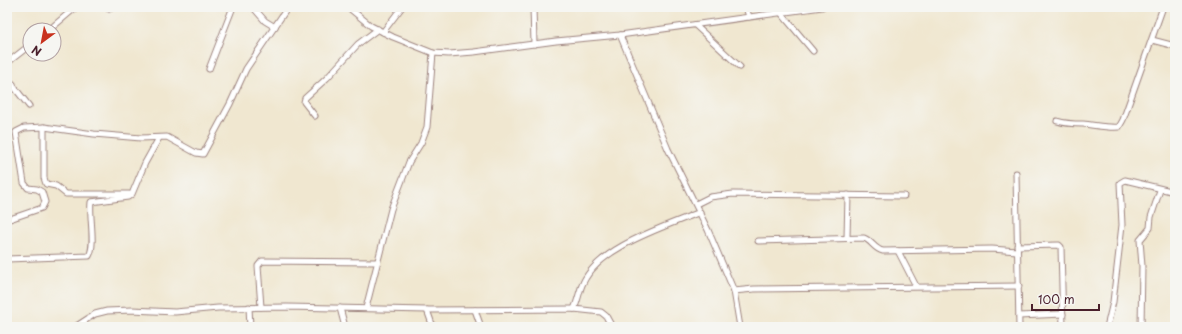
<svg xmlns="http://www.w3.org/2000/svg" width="1182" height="334" viewBox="0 0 1182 334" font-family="'Playpen Sans',sans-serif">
  <rect width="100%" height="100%" fill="#f6f6f2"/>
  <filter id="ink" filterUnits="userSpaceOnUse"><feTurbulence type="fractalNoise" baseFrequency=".025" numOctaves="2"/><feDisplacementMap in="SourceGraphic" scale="8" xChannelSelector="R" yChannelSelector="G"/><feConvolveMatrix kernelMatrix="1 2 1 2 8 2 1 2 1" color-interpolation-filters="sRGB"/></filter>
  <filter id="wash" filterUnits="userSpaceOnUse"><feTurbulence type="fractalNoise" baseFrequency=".012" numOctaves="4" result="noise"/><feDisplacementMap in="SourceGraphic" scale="16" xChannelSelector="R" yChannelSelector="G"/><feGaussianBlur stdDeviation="0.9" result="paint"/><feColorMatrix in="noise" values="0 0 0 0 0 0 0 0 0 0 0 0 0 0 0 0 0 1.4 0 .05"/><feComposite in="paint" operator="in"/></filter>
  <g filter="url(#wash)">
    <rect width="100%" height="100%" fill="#f0e7d0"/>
  </g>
  <g filter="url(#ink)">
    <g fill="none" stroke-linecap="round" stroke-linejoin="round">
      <g stroke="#9d837e" stroke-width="7">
        <g id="minor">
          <path d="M108,7L109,9"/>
          <path d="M253,7L265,21L275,27"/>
          <path d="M348,7L371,26L393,37L433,53L449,54L474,52L556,41L620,35L822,7"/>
          <path d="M533,7L534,44"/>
          <path d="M746,7L749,17"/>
          <path d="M781,13L813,51"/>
          <path d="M695,25L740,67"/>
          <path d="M49,30L76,7"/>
          <path d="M383,32L402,7"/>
          <path d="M620,35L668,149L708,230L734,291L740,327"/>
          <path d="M1152,40L1175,46"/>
          <path d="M7,63L30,45"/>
          <path d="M209,69L233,7"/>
          <path d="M7,78L29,106"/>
          <path d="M7,89L13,84"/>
          <path d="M315,116L304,102L305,98L327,78L358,44L378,29"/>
          <path d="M1057,121C1066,124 1073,124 1083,124C1095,125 1106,128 1119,127L1123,120L1163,7"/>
          <path d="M44,127V178L46,184L56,186L66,194H129"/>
          <path d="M1016,173L1019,327"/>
          <path d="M696,204L710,197L733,194L904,196"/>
          <path d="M7,220L42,208L45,202L42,192L37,189L28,188L24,183L16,132L24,128L44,127L94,134L141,138L167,137L196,153L203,154L230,104L246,69L288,7"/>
          <path d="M847,238L848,195"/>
          <path d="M758,241L864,238C872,241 874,249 883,251L992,249L1017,251"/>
          <path d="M1017,246L1059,245L1061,247L1063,327"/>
          <path d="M898,251L916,286"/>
          <path d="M7,259L89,256C96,245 89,216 91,202L128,197L132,194L145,163L159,138"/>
          <path d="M734,291L754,289L1019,286"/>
          <path d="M249,307L250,327"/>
          <path d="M261,307L258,266L262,261L377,262"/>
          <path d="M340,308L345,327"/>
          <path d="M366,308L391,209L409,162L421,143L427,127L433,53"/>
          <path d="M574,309C578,301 579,291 583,283C600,246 665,227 700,212"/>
          <path d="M427,310L433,327"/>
          <path d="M475,310L481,327"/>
          <path d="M1019,316L1063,314"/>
          <path d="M75,327L95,314L107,311L132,310L175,312L218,308L287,307L427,310L574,309L601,312L606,316L612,327"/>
          <path d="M1107,327L1113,302L1122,225L1120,183L1125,180L1175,192"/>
          <path d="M1141,327L1142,266L1140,240L1150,228L1151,217L1160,190"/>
        </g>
      </g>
      <use href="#minor" stroke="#fff" stroke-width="5"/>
    </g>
  </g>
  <rect width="1182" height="334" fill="none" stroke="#f6f6f2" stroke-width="24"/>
  <g transform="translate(42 42) rotate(212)"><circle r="19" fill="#f6f6f2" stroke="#b1a0a2"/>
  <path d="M0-3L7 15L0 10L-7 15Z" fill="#c8321e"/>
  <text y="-6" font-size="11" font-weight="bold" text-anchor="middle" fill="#4a1f2b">N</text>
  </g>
  <path d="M1032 304v6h67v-6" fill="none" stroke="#4a1f2b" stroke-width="2"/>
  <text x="1038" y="304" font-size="12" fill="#4a1f2b" stroke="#f6f6f2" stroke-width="3" paint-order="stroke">100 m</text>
</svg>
